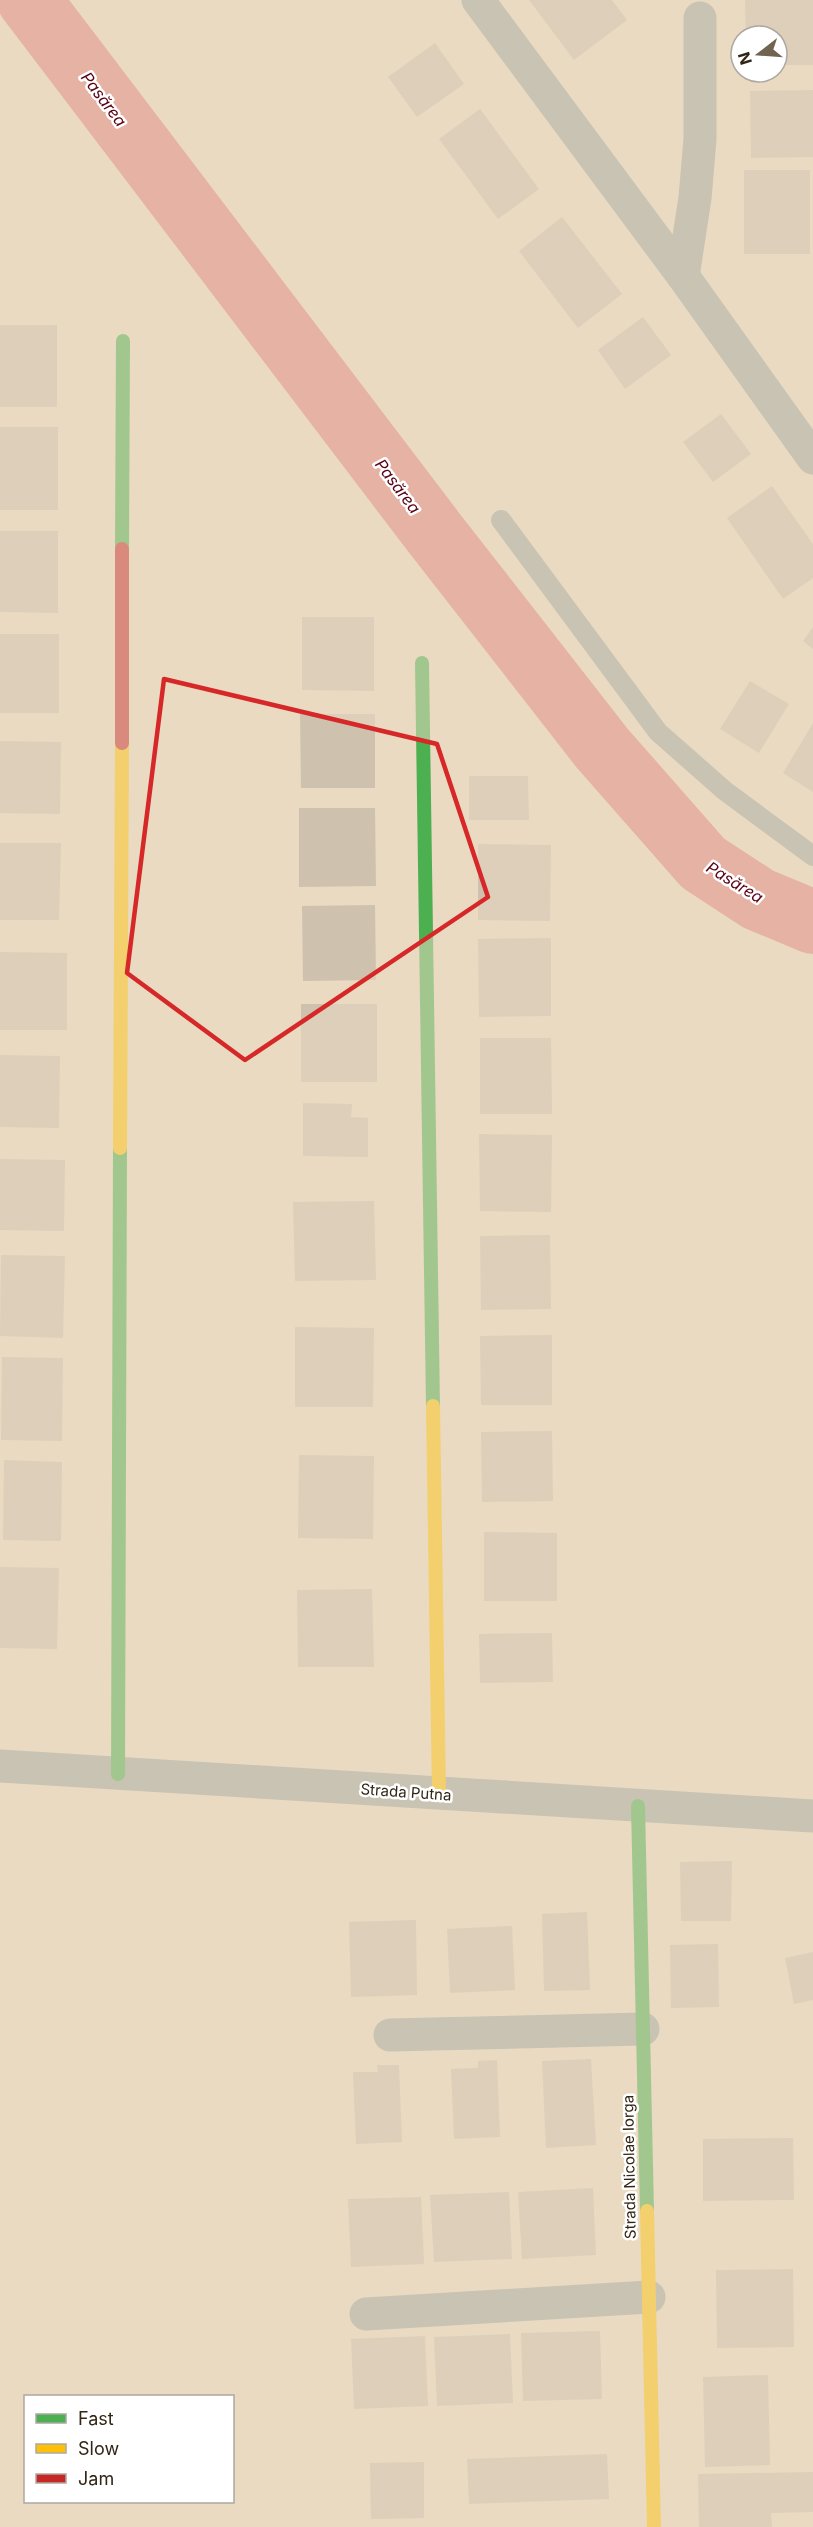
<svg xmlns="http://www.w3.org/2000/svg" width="813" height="2527" viewBox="0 0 813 2527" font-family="Inter,sans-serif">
  <rect width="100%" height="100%" fill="#e9dac1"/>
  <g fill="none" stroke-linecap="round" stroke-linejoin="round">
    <path stroke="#e38281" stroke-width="64" d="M29,0L435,534L602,748L703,863L758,899L813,922"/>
  </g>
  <g fill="#cec2af">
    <path d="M529,0H612L627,20L574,60Z"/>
    <path d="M745,0H813V65H777V36H746Z"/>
    <path d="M435,43L464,84L417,117L388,77Z"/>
    <path d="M813,90V157L751,158L750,91Z"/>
    <path d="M480,109L539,189L498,219L439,139Z"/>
    <rect x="744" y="170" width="66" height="84"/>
    <path d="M562,217L622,294L578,328L519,251Z"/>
    <path d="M643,317L671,355L625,389L598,350Z"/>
    <rect x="0" y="325" width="57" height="82"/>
    <path d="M721,414L751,454L713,482L683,442Z"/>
    <rect x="0" y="427" width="58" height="83"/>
    <path d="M772,486L813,544V578L783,599L727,518Z"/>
    <path d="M0,531H58V613L0,612Z"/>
    <path d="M302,617H374V691L302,690Z"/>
    <path d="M813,627V649L803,641Z"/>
    <rect x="0" y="634" width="59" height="79"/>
    <path d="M750,681L789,704L759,753L720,729Z"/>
    <path d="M300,714H375V788H301Z"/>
    <path d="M813,723V792L783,773Z"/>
    <path d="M0,741L61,742L60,814L0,813Z"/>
    <path d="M469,776H528L529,820H469Z"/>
    <path d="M299,808H375L376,886L299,887Z"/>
    <path d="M0,843H61L59,920H0Z"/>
    <path d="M478,844L551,845L550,921L478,920Z"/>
    <path d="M375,905L376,980L303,981L302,906Z"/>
    <path d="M551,938V1016L479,1017L478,939Z"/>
    <path d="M0,952L67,953V1030H0Z"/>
    <rect x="301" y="1004" width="76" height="78"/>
    <path d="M480,1038H551L552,1114H480Z"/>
    <path d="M0,1055L60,1056L59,1128L0,1127Z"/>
    <path d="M303,1103L352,1104L351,1117L368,1118V1157L303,1156Z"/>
    <path d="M479,1134L552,1135L551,1212L480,1211Z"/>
    <path d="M0,1159L65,1160L64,1231L0,1230Z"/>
    <path d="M374,1201L376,1280L295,1281L293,1202Z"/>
    <path d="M550,1235L551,1309L481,1310L480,1236Z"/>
    <path d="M1,1255L65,1256L63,1338L0,1336Z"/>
    <path d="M295,1327L374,1328L373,1407H295Z"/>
    <path d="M552,1335V1405H481L480,1336Z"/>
    <path d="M2,1357L63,1358L62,1441L1,1440Z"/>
    <path d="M552,1431L553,1501L482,1502L481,1432Z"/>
    <path d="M299,1455L374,1456L373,1539L298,1538Z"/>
    <path d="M4,1460L62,1462L61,1541L3,1540Z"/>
    <path d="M484,1532L557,1533V1601H484Z"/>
    <path d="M0,1567L59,1568L57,1649L0,1648Z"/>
    <path d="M372,1589L374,1667H298L297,1590Z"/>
    <path d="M552,1633L553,1682L480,1683L479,1634Z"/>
    <path d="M732,1861L731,1921H681L680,1862Z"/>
    <path d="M587,1912L590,1990L544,1991L542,1914Z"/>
    <path d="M416,1920L417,1995L351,1997L349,1922Z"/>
    <path d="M512,1926L515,1990L450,1993L447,1929Z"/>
    <path d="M718,1944L719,2007L671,2008L670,1945Z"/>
    <path d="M813,1952V2000L794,2004L785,1958Z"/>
    <path d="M591,2059L596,2145L546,2148L542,2061Z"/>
    <path d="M497,2060L500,2137L454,2139L451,2069L478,2068V2061Z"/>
    <path d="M377,2065H399L402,2142L356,2144L353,2072H378Z"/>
    <path d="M793,2138L794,2200L703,2201V2139Z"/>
    <path d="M593,2188L596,2255L522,2259L518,2192Z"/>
    <path d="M509,2192L512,2259L434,2262L430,2195Z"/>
    <path d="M421,2197L424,2264L351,2267L348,2199Z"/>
    <path d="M793,2269L794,2347L717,2348L716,2270Z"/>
    <path d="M600,2331L602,2399L523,2401L521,2333Z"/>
    <path d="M510,2334L513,2403L437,2406L434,2337Z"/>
    <path d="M425,2336L428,2406L354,2409L351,2339Z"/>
    <path d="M768,2375L770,2465L705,2467L703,2377Z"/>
    <path d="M607,2454L609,2499L469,2504L467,2459Z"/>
    <path d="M424,2462V2518L371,2519L370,2463Z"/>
    <path d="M813,2472V2512L771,2513L772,2527H699L698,2474Z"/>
  </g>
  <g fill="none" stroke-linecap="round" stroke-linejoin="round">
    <path stroke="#a0a6a2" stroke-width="20" d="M501,520L658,732L725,791L813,856"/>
    <g stroke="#a0a6a2" stroke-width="33">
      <path d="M478,0L683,276L813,458"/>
      <path d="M683,276L695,198L700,139V18"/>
      <path d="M0,1766L813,1816"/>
      <path d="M390,2035L643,2029"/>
      <path d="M366,2314L649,2297"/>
    </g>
    <g stroke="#4caf50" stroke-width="14">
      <path d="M122,549L123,341"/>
      <path d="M422,663L433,1406"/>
      <path d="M118,1774L120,1148"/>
      <path d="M638,1806L647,2211"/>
    </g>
    <g stroke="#ffc107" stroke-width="14">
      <path d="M120,1148L122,743"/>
      <path d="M433,1406L439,1794"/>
      <path d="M647,2211L654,2527"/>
    </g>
    <path stroke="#c62828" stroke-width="14" d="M122,743V549"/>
  </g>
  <path d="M0 0H813V2527H0ZM164,679L437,744L488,897L245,1060L127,973Z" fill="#e9dac1" fill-opacity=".55" fill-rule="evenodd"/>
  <path fill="none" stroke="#d62828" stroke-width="4.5" stroke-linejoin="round" d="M164,679L437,744L488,897L245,1060L127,973Z"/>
  <g text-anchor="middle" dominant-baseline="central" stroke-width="5" stroke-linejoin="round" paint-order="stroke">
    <g font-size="15" fill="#312615" stroke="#fff">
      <text transform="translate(406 1792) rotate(4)">Strada Putna</text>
      <text transform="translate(629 2167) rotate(-91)">Strada Nicolae Iorga</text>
    </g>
    <g font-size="16" font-style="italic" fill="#590214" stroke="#fff">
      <text transform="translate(104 99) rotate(53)">Pasărea</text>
      <text transform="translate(398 486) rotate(53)">Pasărea</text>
      <text transform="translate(735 882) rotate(32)">Pasărea</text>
    </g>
  </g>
  <rect x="24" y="2395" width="210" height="108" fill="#ffffff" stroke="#ada8a1" stroke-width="1.5"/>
  <rect x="36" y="2414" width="30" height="9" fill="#4caf50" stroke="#ada8a1" stroke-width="1.5"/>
  <text x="78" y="2425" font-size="18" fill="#312615">Fast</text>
  <rect x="36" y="2444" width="30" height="9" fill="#ffc107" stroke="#ada8a1" stroke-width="1.5"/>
  <text x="78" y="2455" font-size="18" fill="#312615">Slow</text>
  <rect x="36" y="2474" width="30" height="9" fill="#c62828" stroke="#ada8a1" stroke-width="1.5"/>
  <text x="78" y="2485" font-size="18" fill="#312615">Jam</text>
  <g transform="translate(759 54) rotate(253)"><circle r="28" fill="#ffffff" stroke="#ada8a1" stroke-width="1.5"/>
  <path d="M0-4.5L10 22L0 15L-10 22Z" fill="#716551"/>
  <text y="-9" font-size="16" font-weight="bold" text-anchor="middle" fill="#312615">N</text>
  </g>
</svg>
